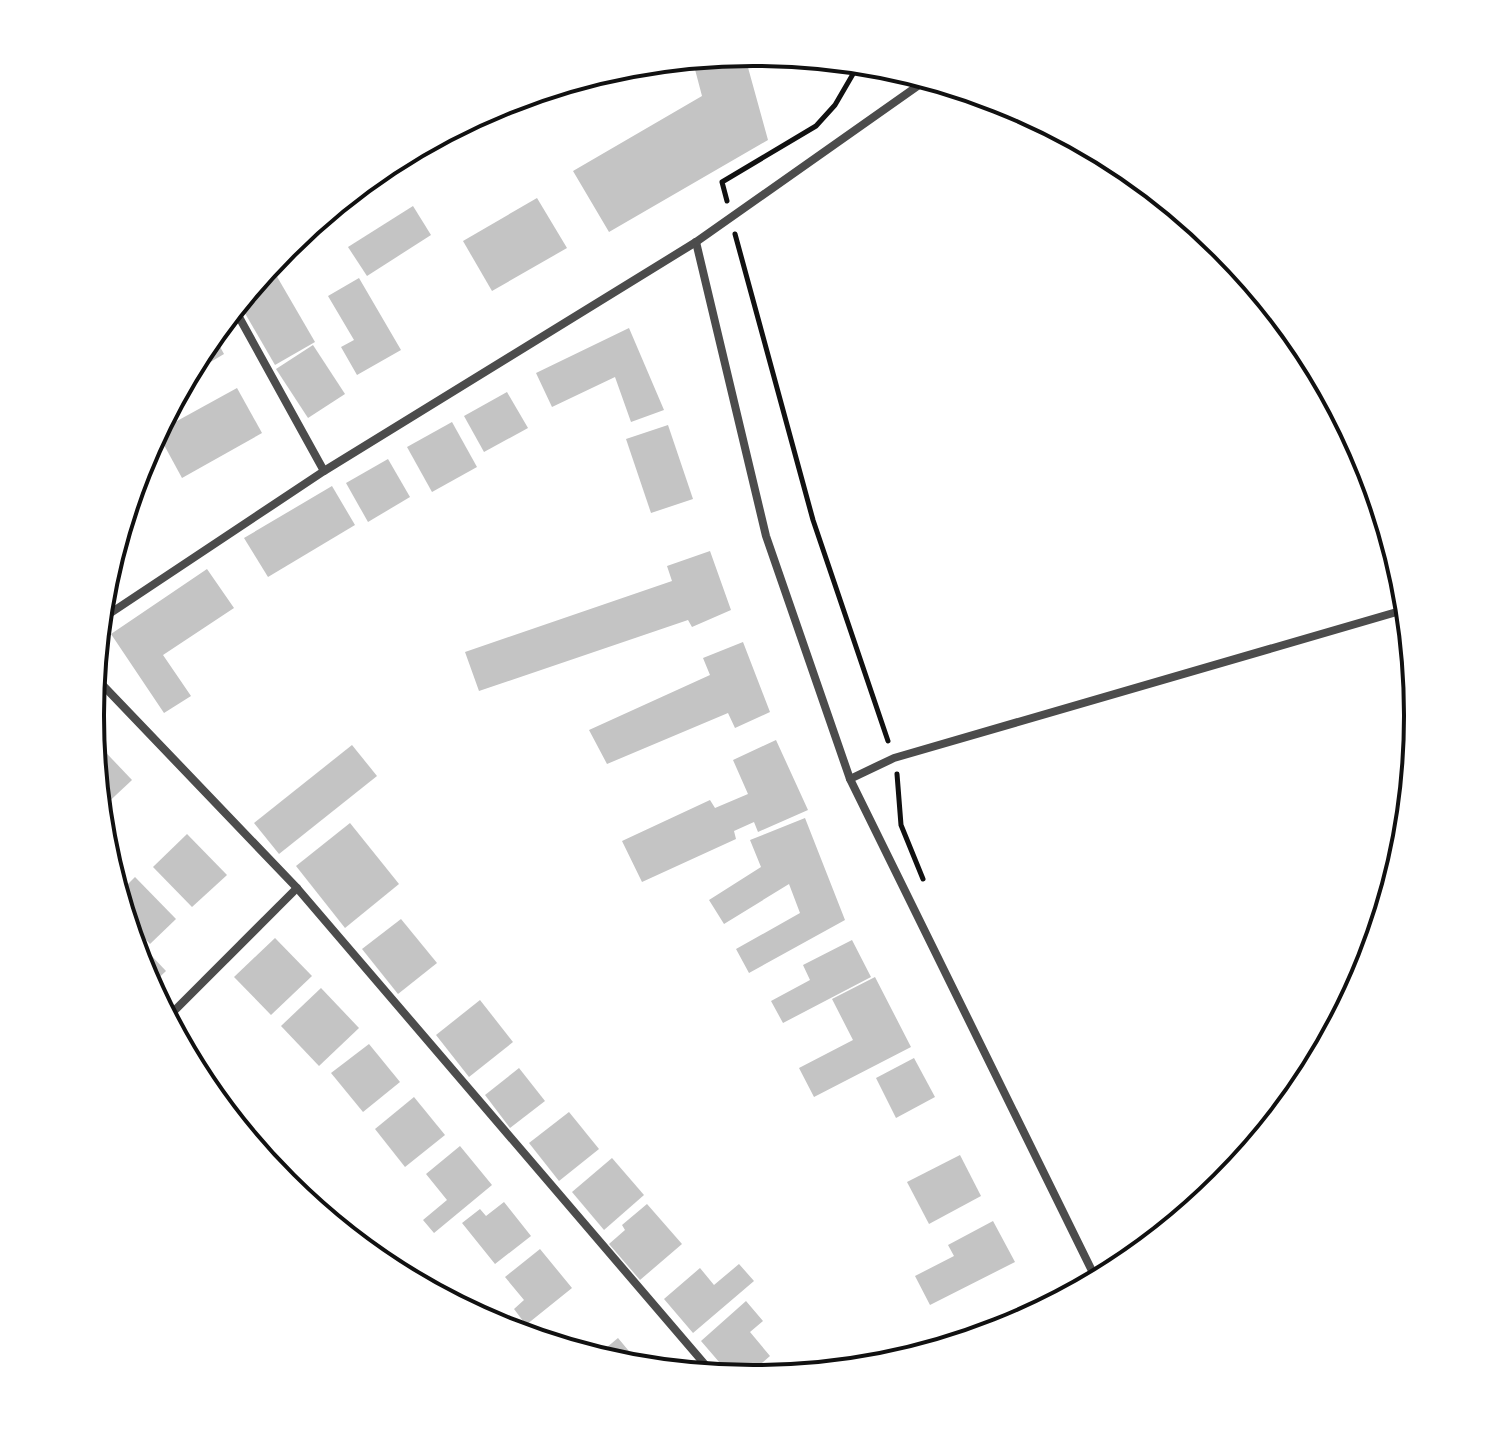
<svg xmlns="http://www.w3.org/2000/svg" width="1508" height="1431" viewBox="0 0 1508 1431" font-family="'Titillium Web',sans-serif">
  <rect width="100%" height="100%" fill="#fff"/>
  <g fill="#c4c4c4">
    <path d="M744,53L768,140L609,232L573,171L702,96L692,58Z"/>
    <path d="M537,198L567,248L492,291L463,241Z"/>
    <path d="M413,206L431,235L367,276L348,247Z"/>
    <path d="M272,268L315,342L275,365L239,303L262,274Z"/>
    <path d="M359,278L401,350L357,375L341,347L354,340L328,296Z"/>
    <path d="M629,328L664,410L631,422L615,377L552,407L536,373Z"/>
    <path d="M213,334L224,354L187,376L203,347Z"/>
    <path d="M313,345L345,394L308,418L276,369Z"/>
    <path d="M237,388L262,433L182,478L157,432Z"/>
    <path d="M507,392L528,428L484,452L464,416Z"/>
    <path d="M452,422L477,467L432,492L407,447Z"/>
    <path d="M668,425L693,499L651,513L626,439Z"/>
    <path d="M388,459L410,497L368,522L346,483Z"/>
    <path d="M332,486L355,525L268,577L244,538Z"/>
    <path d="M710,551L731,610L692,627L688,620L479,691L465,652L672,581L667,566Z"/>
    <path d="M207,569L234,608L163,655L191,696L164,713L111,634Z"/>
    <path d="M743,642L770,712L735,728L728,713L607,764L589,730L710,675L703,658Z"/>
    <path d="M93,739L132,780L100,810Z"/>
    <path d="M776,740L808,810L758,832L754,822L734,831L736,839L642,882L622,841L710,800L715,808L748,794L733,760Z"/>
    <path d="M352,745L377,776L279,854L254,823Z"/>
    <path d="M805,818L845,920L749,973L736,949L800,913L789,884L724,924L709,900L761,867L750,840Z"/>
    <path d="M350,823L399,884L345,928L296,866Z"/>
    <path d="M187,834L227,875L192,907L153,867Z"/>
    <path d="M135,877L176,919L150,944L125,917L118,894Z"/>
    <path d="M401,919L437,963L398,994L362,949Z"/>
    <path d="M130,933L166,971L150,986L141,969Z"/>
    <path d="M275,938L312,976L271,1015L234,977Z"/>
    <path d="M852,940L871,977L783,1023L771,1001L810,980L803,965Z"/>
    <path d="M875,977L911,1047L814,1097L799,1068L853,1040L832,999Z"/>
    <path d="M321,988L359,1028L319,1066L281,1026Z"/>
    <path d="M480,1000L513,1042L469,1077L436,1035Z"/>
    <path d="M369,1044L400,1082L363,1112L331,1073Z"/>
    <path d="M914,1058L935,1097L896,1118L876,1078Z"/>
    <path d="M519,1068L545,1101L510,1128L485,1095Z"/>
    <path d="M414,1097L445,1135L405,1167L375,1129Z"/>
    <path d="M569,1112L599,1149L559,1181L529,1143Z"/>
    <path d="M460,1146L492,1185L434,1233L423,1220L447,1200L426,1174Z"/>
    <path d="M960,1155L981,1196L929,1224L907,1182Z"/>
    <path d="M612,1158L644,1195L604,1230L572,1192Z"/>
    <path d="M504,1202L531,1236L495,1264L462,1223L480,1209L486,1216Z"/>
    <path d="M647,1204L682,1244L640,1280L609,1244L625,1230L622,1225Z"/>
    <path d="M993,1221L1015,1262L930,1305L915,1276L954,1256L948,1245Z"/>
    <path d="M540,1249L572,1288L526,1325L514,1309L524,1300L505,1277Z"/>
    <path d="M739,1264L754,1281L693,1333L664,1299L700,1268L714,1285Z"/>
    <path d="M1050,1298L1053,1304L1002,1330L999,1324Z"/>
    <path d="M746,1301L763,1321L750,1332L770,1356L745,1378L732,1377L701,1341Z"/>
    <path d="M618,1338L643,1368L582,1353L593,1345L600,1353Z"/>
  </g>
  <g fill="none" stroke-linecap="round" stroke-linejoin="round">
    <g stroke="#111" stroke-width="5">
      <path d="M727,201L722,182L816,126L835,105L860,62"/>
      <path d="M735,234L813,520L888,741"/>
      <path d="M897,774L901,825L923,879"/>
    </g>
    <g stroke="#4c4c4c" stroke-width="8">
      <path d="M696,242L766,536L850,779L1097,1281"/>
      <path d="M234,308L324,471"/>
      <path d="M100,620L324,471L696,242L929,78"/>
      <path d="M94,676L297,888L714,1375"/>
      <path d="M850,779L894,758L1407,609"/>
      <path d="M167,1018L297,888"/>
    </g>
  </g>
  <path d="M0 0H1508V1431H0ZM753 66H755A649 649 0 0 1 1404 715V716A649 649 0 0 1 755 1365H753A649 649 0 0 1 104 716V715A649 649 0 0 1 753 66Z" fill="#fff" fill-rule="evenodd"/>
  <path fill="none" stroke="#111" stroke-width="4" d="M753 66H755A649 649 0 0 1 1404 715V716A649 649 0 0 1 755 1365H753A649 649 0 0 1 104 716V715A649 649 0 0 1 753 66Z"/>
</svg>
